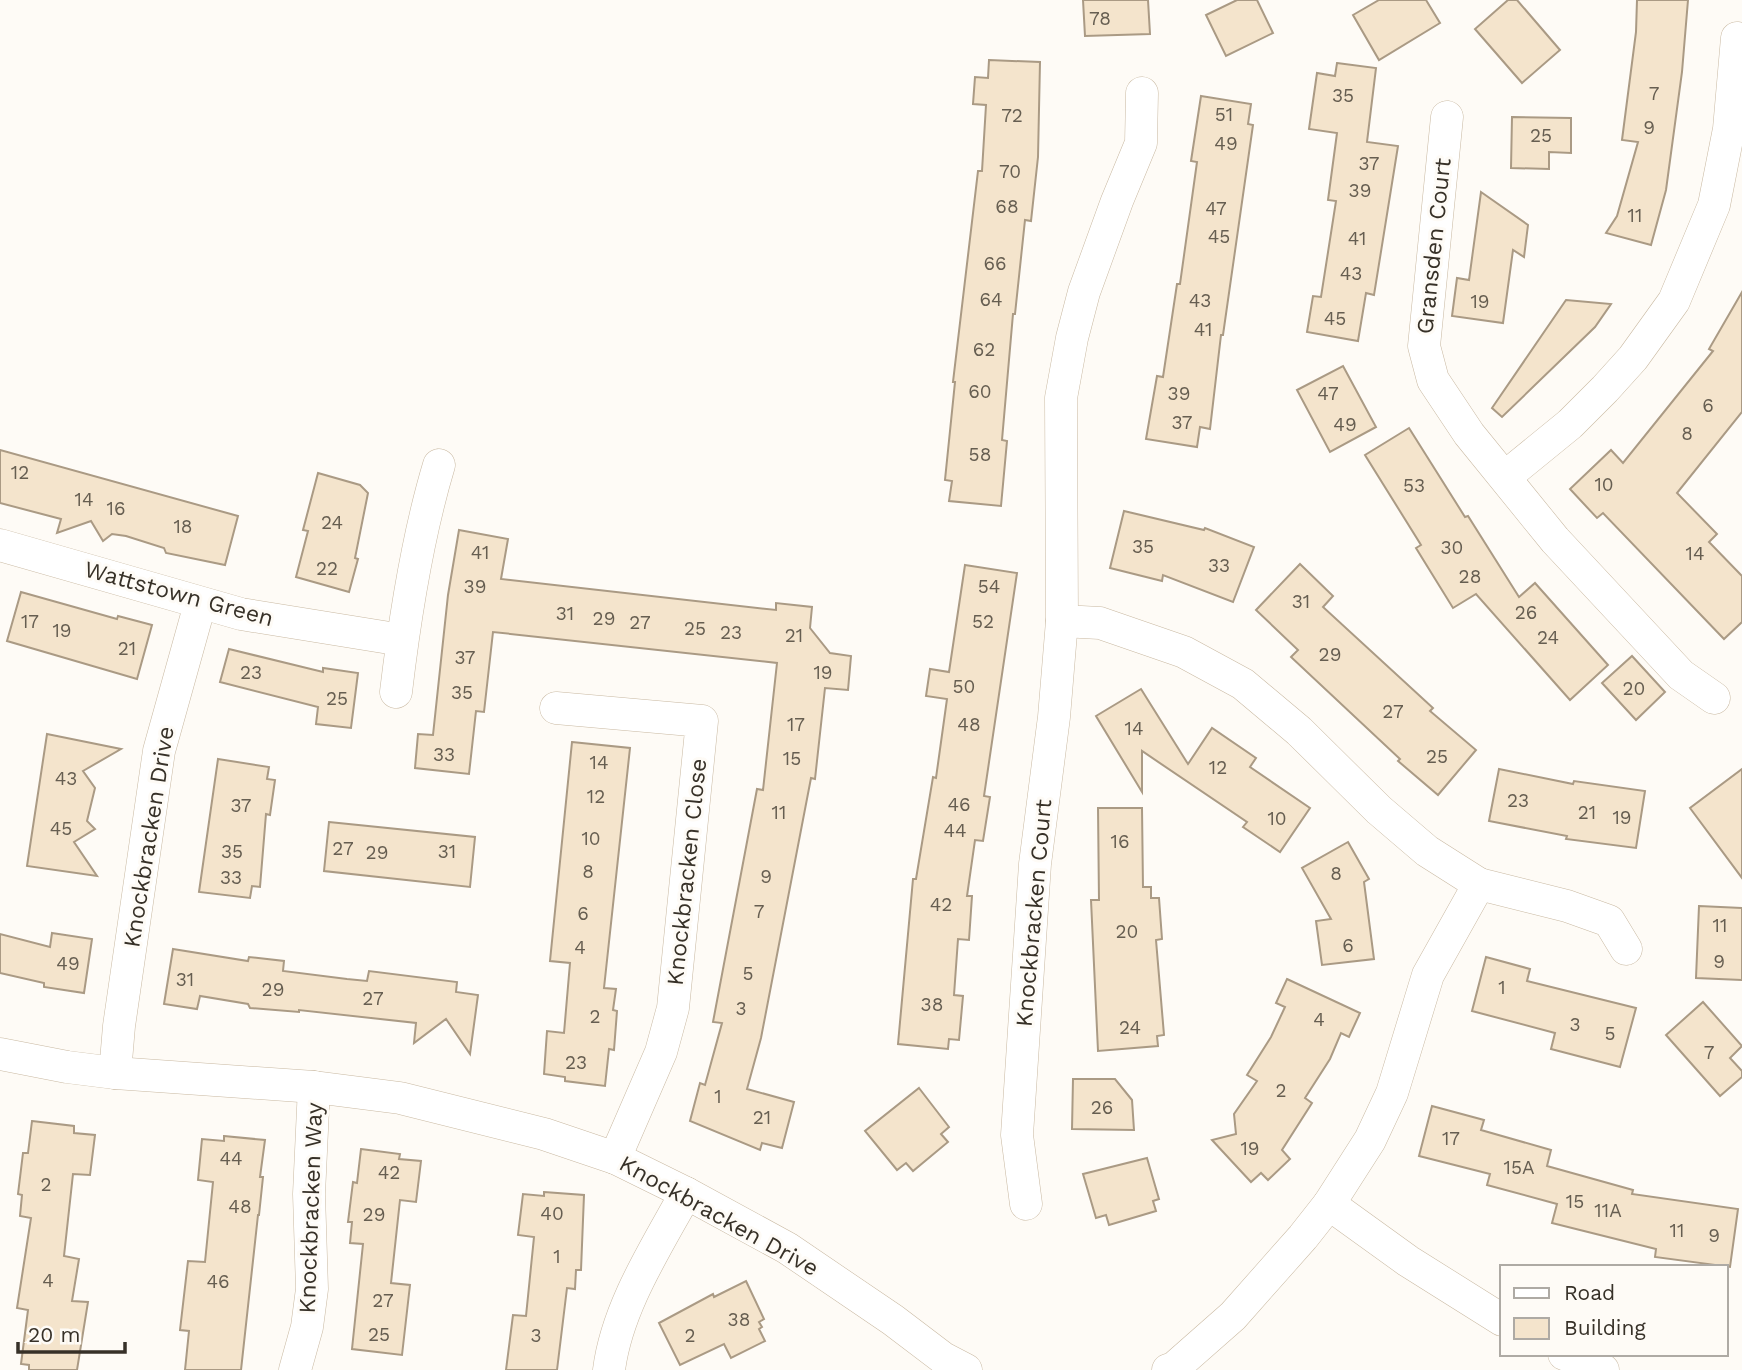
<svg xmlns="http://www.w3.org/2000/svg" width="1742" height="1370" viewBox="0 0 1742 1370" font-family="'Work Sans',sans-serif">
  <rect width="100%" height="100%" fill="#fefbf6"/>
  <g fill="#f4e4cc" stroke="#aa9a84" stroke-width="2">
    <path d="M1083,0H1148L1150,34L1085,36Z"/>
    <path d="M1237,0H1257L1273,33L1226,56L1206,15Z"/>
    <path d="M1379,0H1426L1440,23L1379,60L1353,15Z"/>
    <path d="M1508,0H1517L1560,50L1522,83L1475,29Z"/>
    <path d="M1637,0H1688L1682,72L1666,190L1651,245L1606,233L1617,216L1638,142L1622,140L1636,32Z"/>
    <path d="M989,60L1040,62L1038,157L1031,221L1025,220L1015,314H1013L1002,440L1007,441L1001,506L949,501L952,481L945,480L955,382H953L978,171H982L986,105L973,104L975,77L988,78Z"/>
    <path d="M1337,63L1376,68L1367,142L1398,146L1374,295L1366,293L1358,341L1307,332L1313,296L1321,297L1336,201L1328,200L1337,133L1309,129L1317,73L1335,76Z"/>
    <path d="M1201,96L1251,104L1248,124L1253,125L1223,335H1221L1210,429L1200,427L1197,447L1146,439L1157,376L1163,377L1177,284H1180L1197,162L1191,161Z"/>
    <path d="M1512,117L1571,118V153L1549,152V169L1511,168Z"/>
    <path d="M1481,192L1528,225L1524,257L1513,250L1503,323L1452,316L1457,278L1469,280Z"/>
    <path d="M1742,292V412L1677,493L1717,534L1709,542L1742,576V622L1724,639L1603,513L1597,518L1570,489L1611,450L1623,463L1713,351L1709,349Z"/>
    <path d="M1566,300L1611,304L1595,327L1502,417L1492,408Z"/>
    <path d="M1343,366L1376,427L1330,452L1297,390Z"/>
    <path d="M1409,428L1465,517L1468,516L1519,597L1535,583L1608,665L1570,700L1476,594L1453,608L1416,548L1421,545L1365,455Z"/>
    <path d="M0,450L238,516L225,565L166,553L164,548L126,536L112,534L103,541L91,521L57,533L61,519L0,503Z"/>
    <path d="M318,473L360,485L368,493L355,558L358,559L349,592L296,577L308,531L303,530Z"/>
    <path d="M1124,511L1204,530L1205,528L1254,547L1233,602L1163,575L1162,581L1110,568Z"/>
    <path d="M459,530L508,539L501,579L776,610V603L812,607L810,628L830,653L851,656L848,690L825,688L815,779L811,778L761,1038L747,1089L794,1102L782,1148L762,1143L760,1150L690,1121L700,1083L705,1085L722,1023L713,1022L757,789L763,790L777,663L493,632L484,712L476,711L469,774L415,768L418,734L433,735L448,595Z"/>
    <path d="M1300,564L1333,596L1323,607L1433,708L1430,711L1476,750L1438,795L1398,761L1400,759L1291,657L1298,650L1256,610Z"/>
    <path d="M965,565L1017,573L984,796L990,797L983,841L975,840L967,896H972L969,940L958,939L954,995L963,996L959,1040L949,1039L948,1049L898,1044L913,879H916L933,777L936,778L947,699L926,696L930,669L949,672Z"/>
    <path d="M21,592L117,619L118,616L152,625L137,679L7,641Z"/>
    <path d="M229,649L323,672V668L358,673L351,728L316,724L318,707L220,682Z"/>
    <path d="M1632,656L1665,692L1636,720L1602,683Z"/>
    <path d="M1141,689L1188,764L1212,728L1256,758L1250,767L1310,808L1280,852L1243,827L1247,822L1142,751V792L1096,716Z"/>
    <path d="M47,734L121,749L83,771L95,788L87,821L95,829L74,842L97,876L27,866Z"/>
    <path d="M572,742L630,748L604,988L616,989L613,1010L617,1011L614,1050L609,1049L605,1086L565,1081V1077L544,1074L547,1031L564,1033L570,963L550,961Z"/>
    <path d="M218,759L269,767L267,779L275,780L270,815L266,814L260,887L252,886L250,898L199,892Z"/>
    <path d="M1499,769L1573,784L1574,781L1645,791L1636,848L1566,839L1567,836L1489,821Z"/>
    <path d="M1742,769V878L1690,808Z"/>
    <path d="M1098,808H1142L1143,887H1151V898H1159L1162,939L1156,940L1164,1035L1157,1036L1158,1046L1098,1051L1091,900H1099Z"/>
    <path d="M329,822L475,837L470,887L324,871Z"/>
    <path d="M1348,842L1369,879L1364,882L1374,959L1322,965L1316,921L1331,919L1302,868Z"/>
    <path d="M1699,906L1742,908V980L1696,978Z"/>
    <path d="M52,933L92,939L84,993L44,987V983L0,973V934L50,947Z"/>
    <path d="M173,949L248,961L249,957L284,961L283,971L347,979L367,981L369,971L457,982L456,992L478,995L470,1054L446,1019L414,1043L416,1023L299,1010V1012L250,1008L248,1004L200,996L197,1009L164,1004Z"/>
    <path d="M1486,957L1530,969L1527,981L1636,1008L1620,1067L1551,1049L1555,1033L1472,1011Z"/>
    <path d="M1287,979L1360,1013L1349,1037L1341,1033L1330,1059L1305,1098L1312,1103L1282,1150L1290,1159L1268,1180L1261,1173L1251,1182L1212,1140L1236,1134L1234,1114L1257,1081L1247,1075L1271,1037L1285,1007L1276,1003Z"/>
    <path d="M1703,1002L1742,1046L1730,1058L1742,1071V1077L1720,1096L1666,1035Z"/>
    <path d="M1073,1079H1115L1132,1100L1134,1130L1072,1129Z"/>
    <path d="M919,1088L949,1127L941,1134L948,1142L913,1171L906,1163L897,1170L865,1131Z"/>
    <path d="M1432,1106L1484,1120L1481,1130L1551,1150L1547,1166L1633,1190L1632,1194L1738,1209L1730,1267L1655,1257L1656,1249L1552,1223L1557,1204L1487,1185L1490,1174L1419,1156Z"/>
    <path d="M32,1121L74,1126V1133L95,1135L90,1175L73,1174L64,1256L79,1259L72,1301L88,1302L77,1370H29V1365L21,1364L28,1310L17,1308L31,1218L20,1216L22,1195L18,1194L23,1153H28Z"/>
    <path d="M224,1136L265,1140L260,1177H263L259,1215H258L241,1370H185L189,1331L180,1330L188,1261L205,1262L213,1182L198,1180L202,1139L224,1141Z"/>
    <path d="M361,1149L400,1154L399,1159L421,1161L416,1202L400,1200L391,1283L410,1285L402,1355L352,1349L363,1244L350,1243L352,1222H348L353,1182L357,1183Z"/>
    <path d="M1147,1158L1159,1199L1153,1201L1156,1211L1109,1225L1106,1215L1096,1218L1083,1174Z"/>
    <path d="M544,1192L584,1195L581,1270H576L575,1289L567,1288L557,1370H506L513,1315L526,1316L534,1237L518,1235L523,1194L544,1196Z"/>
    <path d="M746,1281L764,1319L759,1322L762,1327L759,1329L765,1341L731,1358L724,1344L680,1365L659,1323L713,1294L714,1297Z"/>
  </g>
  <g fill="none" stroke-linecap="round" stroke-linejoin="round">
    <g stroke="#c9b9a2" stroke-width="33">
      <g id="street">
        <path d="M1447,117L1424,346L1433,380L1469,434L1555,540L1681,675L1714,698"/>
        <path d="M1505,477L1570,424L1605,389L1633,358L1674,301L1714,205L1729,129L1737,38"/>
        <path d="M0,545L241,614L402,640"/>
        <path d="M1062,621L1100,623L1184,652L1243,684L1299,731L1379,810L1427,851L1479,884L1428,975L1392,1093L1370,1140L1329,1204"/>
        <path d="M396,692C405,616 417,538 439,465"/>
        <path d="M556,708L702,721L673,1008L661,1052L615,1158"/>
        <path d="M1479,884L1567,906L1609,921L1626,949"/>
        <path d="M0,1054L67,1067L115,1073L314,1087L400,1098L544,1134L615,1158L686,1193L787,1248L893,1320L943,1358L966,1370"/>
        <path d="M115,1073L119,1026L159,751L200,604"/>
        <path d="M1026,1204L1017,1135L1035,864L1054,717L1062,621L1061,398L1072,338L1084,292L1117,201L1141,143L1142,93"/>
        <path d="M1564,1354L1603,1370"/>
        <path d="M295,1370L307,1327L312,1289L309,1194L314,1087"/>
        <path d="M609,1370C617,1307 656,1248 686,1193"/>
        <path d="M1168,1370L1174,1368L1233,1316L1303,1237L1329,1204L1408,1261L1502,1320"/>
      </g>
    </g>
    <use href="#street" stroke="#fff" stroke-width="32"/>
  </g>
  <g text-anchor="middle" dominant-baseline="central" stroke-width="6" stroke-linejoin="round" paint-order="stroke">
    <g font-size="19" fill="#665e51">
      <text x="1100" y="18">78</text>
      <text x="1654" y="93">7</text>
      <text x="1343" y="95">35</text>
      <text x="1224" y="114">51</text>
      <text x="1012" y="115">72</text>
      <text x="1649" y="127">9</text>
      <text x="1541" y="135">25</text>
      <text x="1226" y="143">49</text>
      <text x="1369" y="163">37</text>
      <text x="1010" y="171">70</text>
      <text x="1360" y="190">39</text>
      <text x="1007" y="206">68</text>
      <text x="1216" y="208">47</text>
      <text x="1635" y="215">11</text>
      <text x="1219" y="236">45</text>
      <text x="1357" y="238">41</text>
      <text x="995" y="263">66</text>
      <text x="1351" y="273">43</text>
      <text x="991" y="299">64</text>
      <text x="1200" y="300">43</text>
      <text x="1480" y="301">19</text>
      <text x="1335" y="318">45</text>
      <text x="1203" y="329">41</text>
      <text x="984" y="349">62</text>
      <text x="980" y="391">60</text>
      <text x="1179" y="393">39</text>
      <text x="1328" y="393">47</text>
      <text x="1708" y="405">6</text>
      <text x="1182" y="422">37</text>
      <text x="1345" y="424">49</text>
      <text x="1687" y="433">8</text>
      <text x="980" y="454">58</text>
      <text x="20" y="472">12</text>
      <text x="1604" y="484">10</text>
      <text x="1414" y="485">53</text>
      <text x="84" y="499">14</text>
      <text x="116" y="508">16</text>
      <text x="332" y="522">24</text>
      <text x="183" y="526">18</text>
      <text x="1143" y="546">35</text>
      <text x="1452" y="547">30</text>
      <text x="480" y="552">41</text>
      <text x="1695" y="553">14</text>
      <text x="1219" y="565">33</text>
      <text x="327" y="568">22</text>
      <text x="1470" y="576">28</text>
      <text x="475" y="586">39</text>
      <text x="989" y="586">54</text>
      <text x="1301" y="601">31</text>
      <text x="1526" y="612">26</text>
      <text x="565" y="613">31</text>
      <text x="604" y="618">29</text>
      <text x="30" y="621">17</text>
      <text x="983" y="621">52</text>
      <text x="640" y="622">27</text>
      <text x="695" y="628">25</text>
      <text x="62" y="630">19</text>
      <text x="731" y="632">23</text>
      <text x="794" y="635">21</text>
      <text x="1548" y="637">24</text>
      <text x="127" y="648">21</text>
      <text x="1330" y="654">29</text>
      <text x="465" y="657">37</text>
      <text x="251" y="672">23</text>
      <text x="823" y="672">19</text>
      <text x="964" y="686">50</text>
      <text x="1634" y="688">20</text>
      <text x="462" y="692">35</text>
      <text x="337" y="698">25</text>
      <text x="1393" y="711">27</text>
      <text x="796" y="724">17</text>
      <text x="969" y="724">48</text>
      <text x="1134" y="728">14</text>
      <text x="444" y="754">33</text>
      <text x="1437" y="756">25</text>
      <text x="792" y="758">15</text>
      <text x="599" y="762">14</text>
      <text x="1218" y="767">12</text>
      <text x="66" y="778">43</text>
      <text x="596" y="796">12</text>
      <text x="1518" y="800">23</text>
      <text x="959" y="804">46</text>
      <text x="241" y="805">37</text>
      <text x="779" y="812">11</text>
      <text x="1587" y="812">21</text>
      <text x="1622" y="817">19</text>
      <text x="1277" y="818">10</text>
      <text x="61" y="828">45</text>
      <text x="955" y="830">44</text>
      <text x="591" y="838">10</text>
      <text x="1120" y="841">16</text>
      <text x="343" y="848">27</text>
      <text x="232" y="851">35</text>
      <text x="447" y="851">31</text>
      <text x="377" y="852">29</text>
      <text x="588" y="871">8</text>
      <text x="1336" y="873">8</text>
      <text x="766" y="876">9</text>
      <text x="231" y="877">33</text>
      <text x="941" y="904">42</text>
      <text x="759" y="911">7</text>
      <text x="583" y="913">6</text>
      <text x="1720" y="925">11</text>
      <text x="1127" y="931">20</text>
      <text x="1348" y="945">6</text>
      <text x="580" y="947">4</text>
      <text x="1719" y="961">9</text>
      <text x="68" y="963">49</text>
      <text x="748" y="973">5</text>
      <text x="185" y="979">31</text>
      <text x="1502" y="987">1</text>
      <text x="273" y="989">29</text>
      <text x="373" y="998">27</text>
      <text x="932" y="1004">38</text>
      <text x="741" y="1008">3</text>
      <text x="595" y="1016">2</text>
      <text x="1319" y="1019">4</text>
      <text x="1575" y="1024">3</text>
      <text x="1130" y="1027">24</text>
      <text x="1610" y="1033">5</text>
      <text x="1709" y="1052">7</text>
      <text x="576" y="1062">23</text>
      <text x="1281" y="1090">2</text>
      <text x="718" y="1096">1</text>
      <text x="1102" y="1107">26</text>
      <text x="762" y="1117">21</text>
      <text x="1451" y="1138">17</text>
      <text x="1250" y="1148">19</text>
      <text x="231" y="1158">44</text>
      <text x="1519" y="1167">15A</text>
      <text x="389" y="1172">42</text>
      <text x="46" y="1184">2</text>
      <text x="1575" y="1201">15</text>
      <text x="240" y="1206">48</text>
      <text x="1608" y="1210">11A</text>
      <text x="552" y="1213">40</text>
      <text x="374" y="1214">29</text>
      <text x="1677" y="1230">11</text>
      <text x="1714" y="1235">9</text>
      <text x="557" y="1256">1</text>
      <text x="48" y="1280">4</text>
      <text x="218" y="1281">46</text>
      <text x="383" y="1300">27</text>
      <text x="739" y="1319">38</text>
      <text x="379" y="1334">25</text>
      <text x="536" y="1335">3</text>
      <text x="690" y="1335">2</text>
    </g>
    <g font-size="23" fill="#373128" stroke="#fefbf6">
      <text transform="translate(1434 246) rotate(-84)">Gransden Court</text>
      <text transform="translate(179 594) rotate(15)">Wattstown Green</text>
      <text transform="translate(149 837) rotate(-81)">Knockbracken Drive</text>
      <text transform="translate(687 872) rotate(-84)">Knockbracken Close</text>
      <text transform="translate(1034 913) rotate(-85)">Knockbracken Court</text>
      <text transform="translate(311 1208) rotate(-88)">Knockbracken Way</text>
      <text transform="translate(719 1216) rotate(29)">Knockbracken Drive</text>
    </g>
  </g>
  <rect x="1500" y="1265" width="228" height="91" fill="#fefbf6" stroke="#aeaaa4" stroke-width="2"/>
  <rect x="1514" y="1288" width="35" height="10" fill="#ffffff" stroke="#aeaaa4" stroke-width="2"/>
  <text x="1564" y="1300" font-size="21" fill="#373128">Road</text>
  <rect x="1514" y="1318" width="35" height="21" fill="#f4e4cc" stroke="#aeaaa4" stroke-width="2"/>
  <text x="1564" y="1335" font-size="21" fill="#373128">Building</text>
  <path d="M18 1342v10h107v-10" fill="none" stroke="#373128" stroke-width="3.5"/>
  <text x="28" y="1342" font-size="21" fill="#373128" stroke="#fefbf6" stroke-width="5" paint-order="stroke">20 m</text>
</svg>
